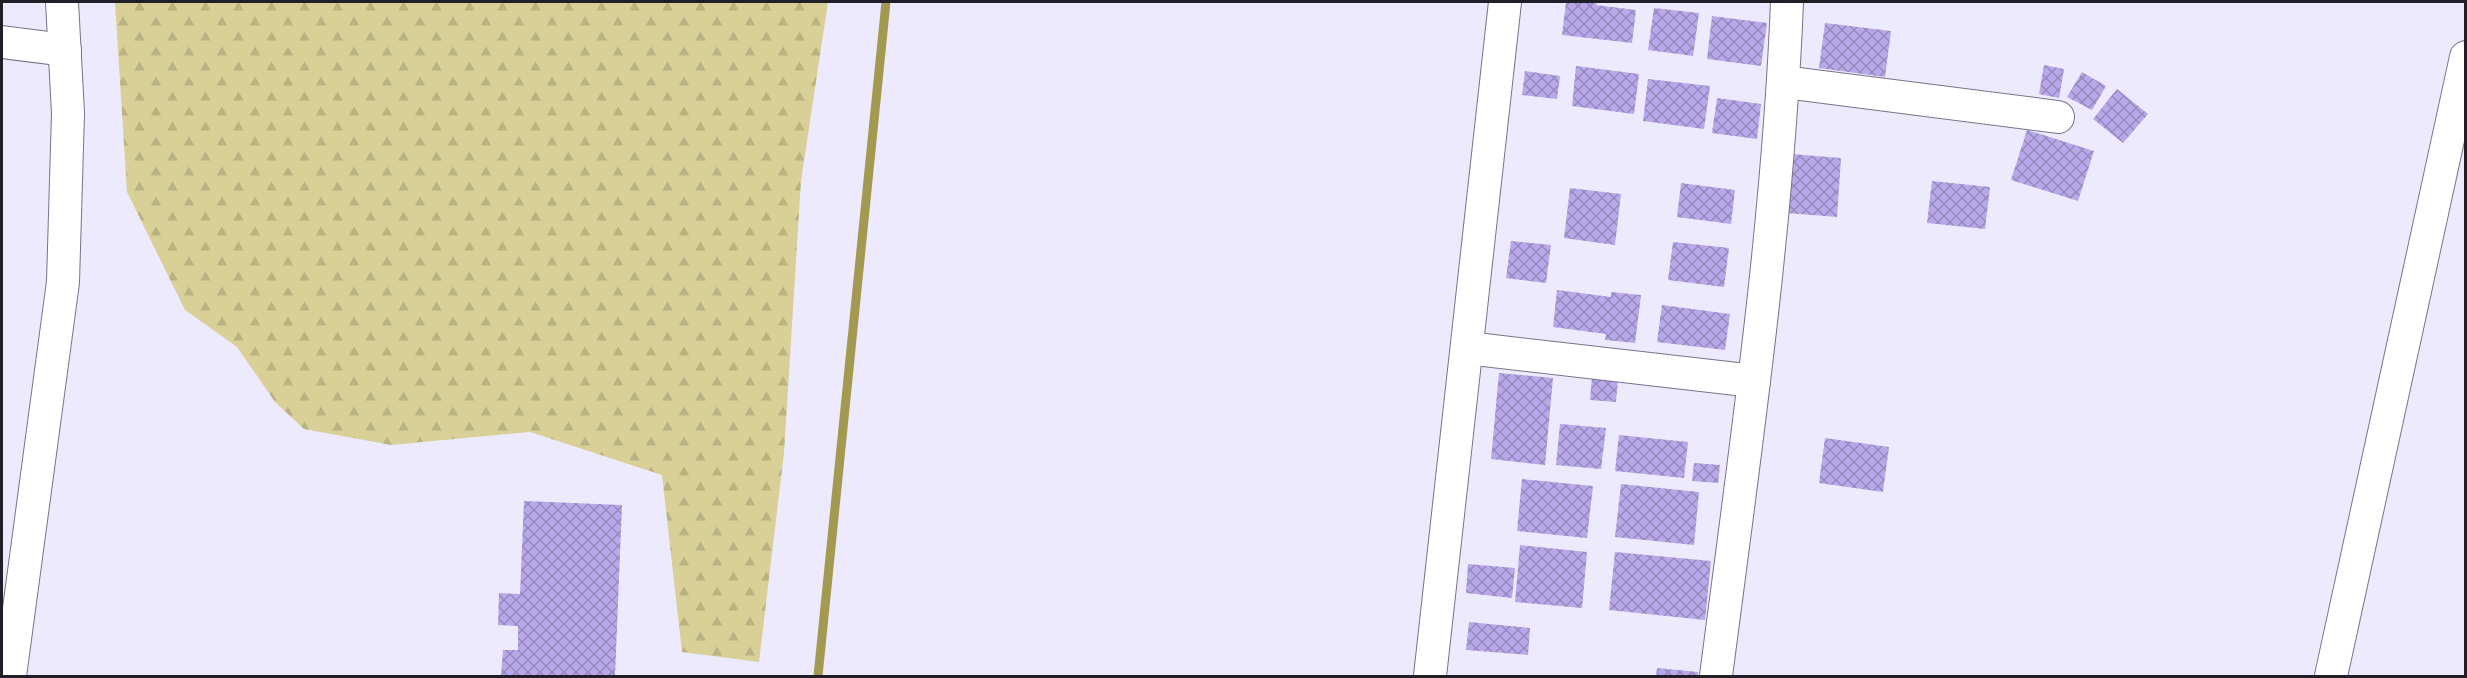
<svg xmlns="http://www.w3.org/2000/svg" width="2467" height="678" viewBox="0 0 2467 678" font-family="'Roboto Serif',serif">
  <defs>
    <pattern id="forest-firs" width="22" height="20" patternUnits="userSpaceOnUse" patternTransform="scale(1.5)"><rect width="22" height="20" fill="#d8d096"/><path d="M5 1l3.5 6h-7zM16 11l3.5 6h-7z" fill="#b9b281"/></pattern>
    <pattern id="building-cross-hatch" width="8" height="8" patternUnits="userSpaceOnUse" patternTransform="scale(1.5)"><rect width="8" height="8" fill="#b8a8ea"/><path d="M0 0l8 8M0 8l8-8" fill="none" stroke="#9588bd"/></pattern>
  </defs>
  <rect width="100%" height="100%" fill="#eeeafd"/>
  <path fill="url(#forest-firs)" d="M115,2H828L801,181L784,453L759,662L682,652L662,475L530,432L391,445L304,429L275,402L237,347L185,310L127,192Z"/>
  <g fill="none" stroke-linecap="round" stroke-linejoin="round">
    <path stroke="#a49951" stroke-width="9" d="M818,676L886,2"/>
  </g>
  <g fill="url(#building-cross-hatch)">
    <path d="M1566,2H1597L1596,5L1636,10L1632,43L1562,35Z"/>
    <path d="M1654,8L1699,13L1693,56L1648,50Z"/>
    <path d="M1712,16L1767,23L1761,66L1707,59Z"/>
    <path d="M1825,23L1891,31L1885,77L1819,68Z"/>
    <path d="M2044,65L2064,69L2059,98L2039,94Z"/>
    <path d="M1576,66L1639,74L1634,114L1572,106Z"/>
    <path d="M1525,71L1560,76L1557,99L1522,95Z"/>
    <path d="M2082,72L2106,86L2092,110L2067,97Z"/>
    <path d="M1648,79L1710,86L1704,129L1643,121Z"/>
    <path d="M2117,89L2148,114L2123,143L2093,119Z"/>
    <path d="M1717,98L1761,104L1757,139L1712,133Z"/>
    <path d="M2027,130L2094,151L2078,201L2011,180Z"/>
    <path d="M1791,154L1841,158L1837,217L1787,213Z"/>
    <path d="M1932,181L1990,187L1985,229L1927,223Z"/>
    <path d="M1681,183L1735,190L1731,224L1677,217Z"/>
    <path d="M1570,188L1621,194L1615,245L1564,238Z"/>
    <path d="M1511,241L1551,245L1546,283L1506,278Z"/>
    <path d="M1673,242L1729,248L1724,287L1668,280Z"/>
    <path d="M1557,290L1611,297V292L1641,295L1635,343L1605,340L1606,334L1553,327Z"/>
    <path d="M1662,305L1730,314L1725,350L1657,342Z"/>
    <path d="M1499,373L1553,378L1545,465L1491,459Z"/>
    <path d="M1592,377L1618,379L1616,402L1590,400Z"/>
    <path d="M1560,424L1606,428L1601,469L1556,465Z"/>
    <path d="M1619,435L1688,442L1684,478L1615,471Z"/>
    <path d="M1825,438L1889,447L1883,492L1819,483Z"/>
    <path d="M1694,463L1720,465L1718,483L1692,481Z"/>
    <path d="M1522,479L1593,486L1587,538L1517,531Z"/>
    <path d="M1621,484L1699,492L1694,545L1615,537Z"/>
    <path d="M524,501L622,505L615,676H501L503,650H518V626L498,625L499,593L520,594Z"/>
    <path d="M1520,545L1587,552L1582,608L1515,602Z"/>
    <path d="M1615,552L1711,561L1705,620L1609,610Z"/>
    <path d="M1468,564L1515,568L1512,598L1466,593Z"/>
    <path d="M1469,622L1530,628L1528,655L1466,650Z"/>
    <path d="M1657,668L1698,672V676H1656Z"/>
  </g>
  <g fill="none" stroke-linecap="round" stroke-linejoin="round">
    <g stroke="#787388" stroke-width="34">
      <g id="minor">
        <path d="M2,42L65,50"/>
        <path d="M1784,82L2058,117"/>
        <path d="M1467,348L1754,381"/>
        <path d="M10,676L63,282L68,113L62,2"/>
        <path d="M1430,676L1505,2"/>
        <path d="M1716,676C1745,452 1778,227 1787,2"/>
        <path d="M2331,676L2466,57"/>
      </g>
    </g>
    <use href="#minor" stroke="#fff" stroke-width="32"/>
  </g>
  <rect width="2467" height="678" fill="none" stroke="#201e26" stroke-width="6"/>
</svg>
